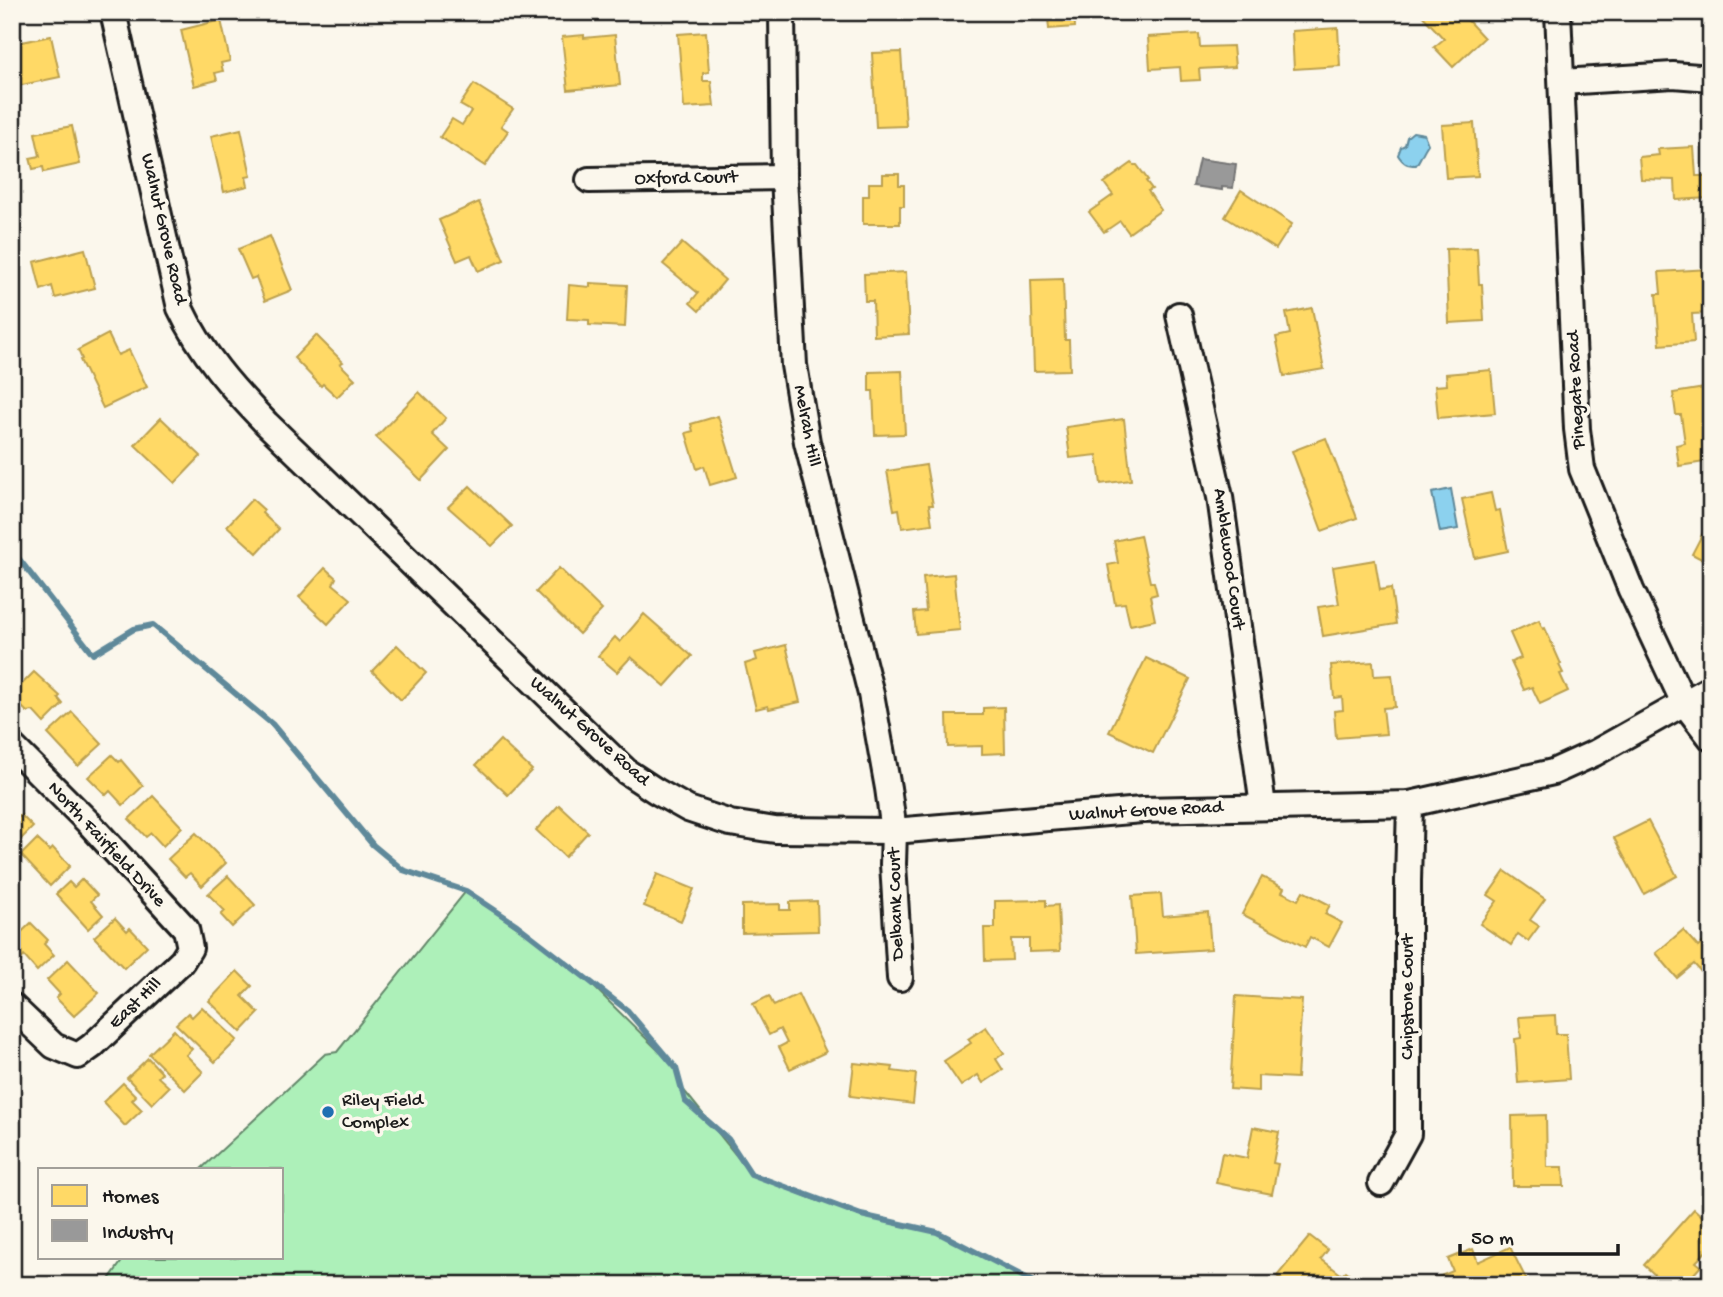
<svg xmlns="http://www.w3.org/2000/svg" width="1723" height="1297" viewBox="0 0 1723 1297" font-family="'Gochi Hand',sans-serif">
  <rect width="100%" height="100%" fill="#fbf7ec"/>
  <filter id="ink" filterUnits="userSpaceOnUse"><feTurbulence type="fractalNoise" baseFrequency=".0143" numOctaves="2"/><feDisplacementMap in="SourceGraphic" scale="14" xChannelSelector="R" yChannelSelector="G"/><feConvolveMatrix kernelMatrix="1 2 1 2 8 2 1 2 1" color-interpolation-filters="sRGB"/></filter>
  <g filter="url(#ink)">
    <path fill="#adf0b9" stroke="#64866a" stroke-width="2" d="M466,891L577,970L676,1068L682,1088L751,1174L813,1199L861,1215L937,1232L1040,1285H105L125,1257H282V1169H201L325,1054L337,1052Z"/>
    <g fill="#8cd1ee" stroke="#5f899a" stroke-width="2">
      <path d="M1413,132L1424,134L1428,144C1423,151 1421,158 1416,165C1407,165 1403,163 1398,155L1401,147L1405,145L1407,137Z"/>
      <path d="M1451,489L1458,529L1440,532L1432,493Z"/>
    </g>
    <g fill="#ffd966" stroke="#bba050" stroke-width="2">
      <path d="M1030,12H1074L1075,27L1049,29L1048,18L1031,20Z"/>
      <path d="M1419,12H1460L1484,38L1453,67L1434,47L1444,39Z"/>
      <path d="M221,20L230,61L221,63L223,71L215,73L217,80L194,86L181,30Z"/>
      <path d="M1338,28L1340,66L1294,69L1292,31Z"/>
      <path d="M706,32L709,72L703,73V81H711L714,106L684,108L678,34Z"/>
      <path d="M1199,34L1200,47L1233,46L1235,67L1199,69L1200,80L1181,81L1180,67L1150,69L1148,37Z"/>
      <path d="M584,35V38L615,35L620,85L568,90L562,37Z"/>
      <path d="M51,36L60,77L17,86L12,67V44Z"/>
      <path d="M901,52L906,126L876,127L872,53Z"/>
      <path d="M474,84L513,109L501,126L508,131L485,166L440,137L452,119L462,125L471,111L460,105Z"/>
      <path d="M1474,123L1478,176L1446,178L1442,125Z"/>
      <path d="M72,126L80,164L44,172L43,167L33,169L30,158L40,156L35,133Z"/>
      <path d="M241,129L251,176L246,177L248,186L224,192L211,136Z"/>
      <path d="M1694,147L1696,176H1708L1709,198L1676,200L1675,180L1641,179L1639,157L1659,155L1658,149Z"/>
      <path d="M1132,163L1134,165H1137L1148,180L1146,181L1152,189L1148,191L1161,210L1129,233L1120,221L1104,232L1089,212L1113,195L1104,183Z"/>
      <path d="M883,174H899V185H904V206H900V224H863V196H869V183H883Z"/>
      <path d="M1241,190L1292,224L1276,249L1225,217Z"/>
      <path d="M479,202L504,260L478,271L471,255L457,261L439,220Z"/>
      <path d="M270,236L292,290L265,301L256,277L251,279L238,249Z"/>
      <path d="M682,243L725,280L699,311L690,303L698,293L663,264Z"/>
      <path d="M1477,248L1479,284H1482L1484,321L1449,323L1446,249Z"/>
      <path d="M85,249L95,288L55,298L52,286L41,290L34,262Z"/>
      <path d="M1709,269L1711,313L1692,314L1694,342L1660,345L1656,294H1661L1659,272Z"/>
      <path d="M906,272L909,334L874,336L873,301H865L864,274Z"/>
      <path d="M1063,279L1065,340H1069L1070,370L1034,371L1031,280Z"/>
      <path d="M590,283L627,285L625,327L589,325V320L567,319L569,285L590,287Z"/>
      <path d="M1312,308L1324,369L1284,376L1276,337L1290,334L1286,313Z"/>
      <path d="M108,334L118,355L129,350L147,387L103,408L80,360L82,359L78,350Z"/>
      <path d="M316,335L343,362L340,364L355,379L337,397L323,384L321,386L294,358Z"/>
      <path d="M1491,370L1495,413L1438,418L1435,386L1447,385L1446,374Z"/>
      <path d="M902,371L905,434L875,435L873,391H869V372Z"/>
      <path d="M1711,387V461L1679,466L1676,445L1685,443L1681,415H1676L1673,393Z"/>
      <path d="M419,392L446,418L432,434L449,450L421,480L376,437Z"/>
      <path d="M718,416L737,477L710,485L704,466L697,469L686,433L693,431L691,424Z"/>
      <path d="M161,418L201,456L175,483L135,445Z"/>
      <path d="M1124,419L1131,480L1101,484L1097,455L1070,458L1066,427Z"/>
      <path d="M1326,438L1357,518L1322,531L1292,451Z"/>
      <path d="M926,465L933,505H929L932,524L902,528L899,509L894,510L887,471Z"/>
      <path d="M470,486L512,526L492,546L448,507Z"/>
      <path d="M1491,493L1495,511L1500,510L1508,551L1475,558L1462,499Z"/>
      <path d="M252,499L264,510L262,513L279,529L257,553L227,526Z"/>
      <path d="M1706,527L1711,529V564L1692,554Z"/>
      <path d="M1140,535L1150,582H1154L1157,594L1150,596L1155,620L1130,625L1125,603L1115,604L1108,565L1118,563L1114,541Z"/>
      <path d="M1375,560L1380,590L1391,588L1396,624L1323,636L1318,607L1339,604L1333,567Z"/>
      <path d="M325,568L336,578L333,584L351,599L328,624L299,597Z"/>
      <path d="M559,568L602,610L579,634L536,592Z"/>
      <path d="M954,574L960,630L916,634L914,612L926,611L923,577Z"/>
      <path d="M644,614L692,656L665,686L631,657L617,672L598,656L615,637L620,642Z"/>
      <path d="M1539,620L1543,629L1545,628L1561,664L1559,665L1563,673L1560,674L1568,691L1540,704L1532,687L1524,690L1511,662L1521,658L1510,633Z"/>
      <path d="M397,645L426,673L401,700L372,671Z"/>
      <path d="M786,645L800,702L769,709L768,706L756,709L745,664L757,660L755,653Z"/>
      <path d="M1146,658L1190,679L1153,753L1109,732Z"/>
      <path d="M1373,662L1374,676L1392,675L1395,707L1383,708L1386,734L1336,738L1334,711L1343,710L1342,697L1334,698L1331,665Z"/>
      <path d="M34,672L60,696L58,698L63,704L44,723L33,711L27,712L12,697V694Z"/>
      <path d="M1004,707L1005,753L982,754V746L948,747L947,715H983V708Z"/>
      <path d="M72,712L102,744L78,766L48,734Z"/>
      <path d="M500,740L532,770L508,795L476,765Z"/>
      <path d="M112,755L119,762L121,760L143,786L123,805L110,791L106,795L88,777Z"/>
      <path d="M153,796L182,827L163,846L151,833L146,837L129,819Z"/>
      <path d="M559,805L588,832L565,857L536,830Z"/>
      <path d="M12,811L19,817L21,815L33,827L12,848Z"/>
      <path d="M1648,821L1677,876L1644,894L1614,838Z"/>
      <path d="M196,833L226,863L202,886L190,873L185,877L168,859Z"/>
      <path d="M37,839L50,851L53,848L70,866L50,886L21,855Z"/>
      <path d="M1505,871L1545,899L1530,920L1539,926L1528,941L1518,934L1511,945L1480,924L1497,901L1488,895Z"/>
      <path d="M657,874L694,889L681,921L644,906Z"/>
      <path d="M228,876L255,905L232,927L221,915L225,911L208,894Z"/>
      <path d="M1262,877L1284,888L1282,892L1298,900L1303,891L1330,905L1325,914L1342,923L1329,947L1310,937L1305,947L1242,914Z"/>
      <path d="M82,879L97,895L91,901L103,915L88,929L56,894L69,882L74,887Z"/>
      <path d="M1161,894L1163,916L1208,912L1211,949L1136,954L1132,896Z"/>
      <path d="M1046,900V906L1058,905L1060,951L1029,952V939H1011L1012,960L985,961L984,928H995V901Z"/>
      <path d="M817,901L818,931L742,933V905L780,904V910H790V902Z"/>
      <path d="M115,918L127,931L130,928L147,946L124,968L94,937Z"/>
      <path d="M31,923L48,940L44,944L54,955L37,971L24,956L21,960L12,951V941Z"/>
      <path d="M1683,930L1698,947L1711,936V968L1703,974L1694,964L1677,978L1656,953Z"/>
      <path d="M68,960L99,993L74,1016L56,998L60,994L47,980Z"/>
      <path d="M237,971L252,986L242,996L259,1013L241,1032L209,1001Z"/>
      <path d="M798,994L826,1052L790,1069L779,1047L787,1043L780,1029L769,1035L753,1004L769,996L774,1006Z"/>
      <path d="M1236,996L1302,1000L1297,1078L1258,1076V1091L1230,1089Z"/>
      <path d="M202,1007L237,1040L215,1062L176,1024L188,1013L192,1017Z"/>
      <path d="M1555,1015L1556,1034H1566L1569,1079L1518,1083L1515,1039L1521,1038L1519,1017Z"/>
      <path d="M986,1027L1004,1053L996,1059L1003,1070L983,1083L978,1075L961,1086L944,1061L971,1043L968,1039Z"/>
      <path d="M174,1030L192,1049L186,1055L203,1072L185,1090L149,1054Z"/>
      <path d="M148,1058L162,1073L158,1077L169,1087L152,1104L127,1078Z"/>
      <path d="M854,1063L893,1067L892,1071L916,1074L913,1104L850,1096Z"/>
      <path d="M123,1083L136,1096L132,1100L142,1110L125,1126L103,1102Z"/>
      <path d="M1546,1115L1547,1167H1563L1564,1186H1513L1512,1116Z"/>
      <path d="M1253,1127L1279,1132L1273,1163L1278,1164L1272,1194L1216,1183L1222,1153L1247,1158Z"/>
      <path d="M1694,1209L1711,1224V1246L1696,1262L1701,1266L1684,1285H1666L1644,1265Z"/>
      <path d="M1310,1236L1328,1250L1321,1259L1342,1275L1346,1271L1364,1285H1289L1277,1276Z"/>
      <path d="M1510,1247L1529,1285H1419L1453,1271L1448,1259L1473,1249L1478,1262Z"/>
    </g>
    <path fill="#999" stroke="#747474" stroke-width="2" d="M1199,159L1236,164L1233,188L1222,187V190L1193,186Z"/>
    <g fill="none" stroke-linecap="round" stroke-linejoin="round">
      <path stroke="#5f899a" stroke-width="6" d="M12,550L93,654L134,629L153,625L272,724L373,845L403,870L466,891L517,925L627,1010L676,1068L685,1101L728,1139L751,1174L861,1215L937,1232L1040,1285"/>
      <g stroke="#1c1c1c" stroke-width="30">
        <g id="minor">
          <path d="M113,12L180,308C201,353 232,388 267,424L627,772L656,791L688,809L730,823L775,830L894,831L1142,810L1410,804L1553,772L1595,753L1711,688"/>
          <path d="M782,12L784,177L794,365L807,442L871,694L888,788L894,831L893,864L900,978"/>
          <path d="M1558,12L1577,429L1582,469L1631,590L1684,703L1711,738"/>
          <path d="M1562,82L1673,75L1711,78"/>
          <path d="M589,180L784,177"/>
          <path d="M1179,315L1220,497L1263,806"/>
          <path d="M12,746L88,822L186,929L190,948L182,961L92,1046L78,1056L54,1046L12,1006"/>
          <path d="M1381,1183L1408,1134V881L1410,804"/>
        </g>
      </g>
      <use href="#minor" stroke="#fbf7ec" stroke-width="24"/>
    </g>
  </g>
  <circle fill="#1f6fb2" stroke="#fbf7ec" stroke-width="2.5" cx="328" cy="1112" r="7"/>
  <g text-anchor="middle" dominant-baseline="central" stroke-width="7" stroke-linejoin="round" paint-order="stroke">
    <g font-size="19" fill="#1c1c1c" stroke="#fbf7ec">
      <text transform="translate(686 179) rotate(-1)">Oxford Court</text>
      <text transform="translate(163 229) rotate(77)">Walnut Grove Road</text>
      <text transform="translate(1577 390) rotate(-93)">Pinegate Road</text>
      <text transform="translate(806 426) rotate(79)">Melrah Hill</text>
      <text transform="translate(1228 559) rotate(82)">Amblewood Court</text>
      <text transform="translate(589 732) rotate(42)">Walnut Grove Road</text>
      <text transform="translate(1146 812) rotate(-3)">Walnut Grove Road</text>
      <text transform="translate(106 845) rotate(47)">North Fairfield Drive</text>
      <text transform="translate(897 904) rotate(-92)">Delbank Court</text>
      <text transform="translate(1408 997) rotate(-90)">Chipstone Court</text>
      <text transform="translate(136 1004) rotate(-44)">East Hill</text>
    </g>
    <g font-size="19" fill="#1c1c1c" stroke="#fbf7ec" text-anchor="start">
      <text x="342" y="1101">Riley Field<tspan x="342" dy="22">Complex</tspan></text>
    </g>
  </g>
  <rect width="1723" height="1297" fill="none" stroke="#fbf7ec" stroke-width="42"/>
  <rect x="21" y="21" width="1681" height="1255" fill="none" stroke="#1c1c1c" stroke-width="2.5" filter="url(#ink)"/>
  <rect x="38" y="1168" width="245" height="91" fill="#fbf7ec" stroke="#a29f99" stroke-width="2"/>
  <rect x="52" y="1185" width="35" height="21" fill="#ffd966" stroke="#a29f99" stroke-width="2"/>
  <text x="102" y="1202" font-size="21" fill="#1c1c1c">Homes</text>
  <rect x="52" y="1220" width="35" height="21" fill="#999999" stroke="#a29f99" stroke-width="2"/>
  <text x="102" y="1238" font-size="21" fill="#1c1c1c">Industry</text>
  <path d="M1460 1244v10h158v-10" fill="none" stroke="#1c1c1c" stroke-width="3.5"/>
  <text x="1471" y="1244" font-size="21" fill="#1c1c1c" stroke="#fbf7ec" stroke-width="5" paint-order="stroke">50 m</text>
</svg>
